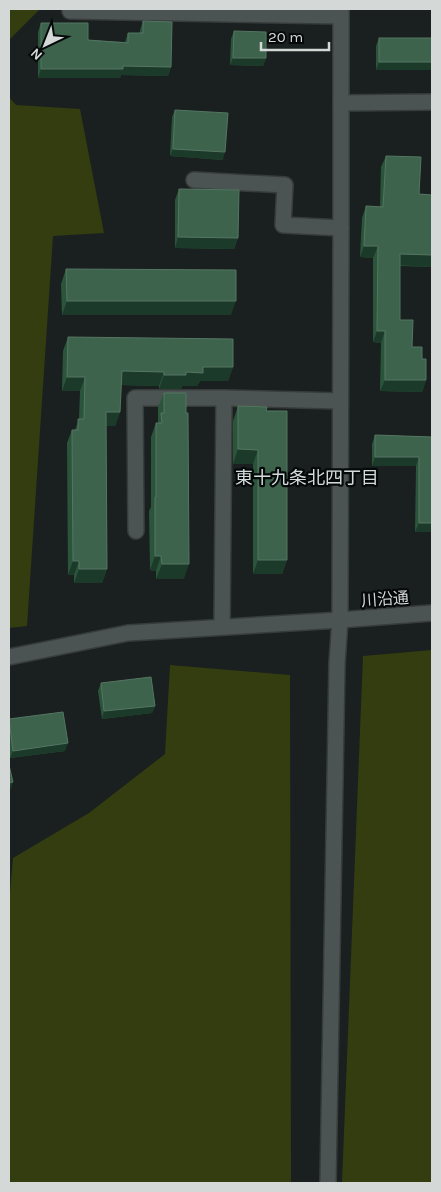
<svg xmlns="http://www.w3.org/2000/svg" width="441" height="1192" viewBox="0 0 441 1192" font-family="Karla,'Noto Sans JP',sans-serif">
  <rect width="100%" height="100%" fill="#19201f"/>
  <g fill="#343d0f">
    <path d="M9,9H40L9,40Z"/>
    <path d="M9,97L16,105L80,109L104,233L53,236L27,626L9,628Z"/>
    <path d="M432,650V1183H342L363,656Z"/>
    <path d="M170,665L290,675L291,1183H9V904L13,858L89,813L165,754Z"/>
  </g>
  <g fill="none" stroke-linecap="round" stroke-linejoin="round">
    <g stroke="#373c3b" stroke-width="18">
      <g id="minor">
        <path d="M70,11L341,16"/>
        <path d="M341,103L432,102"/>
        <path d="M194,180L285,185L283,225L341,228"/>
        <path d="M136,531L135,398H224"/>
        <path d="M222,627L224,398L340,401"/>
        <path d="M9,657L128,633L340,620L432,613"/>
        <path d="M328,1183L337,663L340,620L341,228V9"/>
      </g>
    </g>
    <use href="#minor" stroke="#4c5453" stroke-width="15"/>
  </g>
  <g fill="#2b553b">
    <path d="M143,21L171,67L168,76L121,75L120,78H38V32L41,23L88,40L125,42L128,33H140V30Z"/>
    <path d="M234,31L266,58L263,66L230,65L231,39Z"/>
    <path d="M379,38L432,70H376V46Z"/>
    <path d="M175,110L223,160L170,156L172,117Z"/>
    <path d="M386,156L419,194L432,195V267L400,266V320L412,347L422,359L426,380L422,392L380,391L381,343L373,342V258L360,257L362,218L366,206L380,207L381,167Z"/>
    <path d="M179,189L238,238L234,249L175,248V200Z"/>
    <path d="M66,269L231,315H62L61,284Z"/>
    <path d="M68,337L233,367L228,381H200L197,386H182L181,389H159V386L121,385L120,412L115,426H106L107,569L102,583H74V575H68L67,443L72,430H75L79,419L80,391H62L63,351Z"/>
    <path d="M164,393L184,579H156V571L150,570L149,511L151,507V437L156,423H158V407Z"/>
    <path d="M238,406L266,411L287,560L282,574H253V464H233V421Z"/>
    <path d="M375,435L432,437V532H415L416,466H372V444Z"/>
    <path d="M101,683L155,706L152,713L102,719L98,691Z"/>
    <path d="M9,719L65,751L10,758L9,749Z"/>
  </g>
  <g fill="#1c3a29">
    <path d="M233,58H266L263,66L230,65Z"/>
    <path d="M379,62H432V70H376Z"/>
    <path d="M123,66L171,67L168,76L121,75L120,78H38L41,69Z"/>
    <path d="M173,149L225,152L223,160L170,156Z"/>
    <path d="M178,237L238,238L234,249L175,248Z"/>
    <path d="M364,246H378L373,258L360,257Z"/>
    <path d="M400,254L432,255V267L396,265Z"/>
    <path d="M67,301H236L231,315H62Z"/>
    <path d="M377,331H385L381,343L373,342Z"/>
    <path d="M203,367H233L228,381H200L197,386H182L181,389H159L164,375L186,372Z"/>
    <path d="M122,371L164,372L159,386L117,385Z"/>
    <path d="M67,377H85L80,391H62Z"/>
    <path d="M385,380H426L422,392L380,391Z"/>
    <path d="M106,412H120L115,426H101Z"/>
    <path d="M238,449L258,450L253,464H233Z"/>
    <path d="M375,457H419L416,466H372Z"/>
    <path d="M419,523H432V532H415Z"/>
    <path d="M155,556H161L156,571L150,570Z"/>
    <path d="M258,560H287L282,574H253Z"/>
    <path d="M73,561H79L74,575H68Z"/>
    <path d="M162,564H189L184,579H156Z"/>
    <path d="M79,569H107L102,583H74Z"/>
    <path d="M155,706L152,713L102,719L104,711Z"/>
    <path d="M68,743L65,751L10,758L13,751Z"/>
    <path d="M13,782L11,789H9V783Z"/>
  </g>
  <g fill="#3d634c" stroke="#557662">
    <path d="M143,21L172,22L171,67L123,66V69H41V23H88V40L128,43V33H143Z"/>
    <path d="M234,31L266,32V58H233Z"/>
    <rect x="379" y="38" width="53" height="24"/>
    <path d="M175,110L228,113L225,152L173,149Z"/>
    <path d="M386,156L421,157L419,194L432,195V255L400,254V320H413L412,347H422V359H426V380H385V331H377L378,246H364L366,206L383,207Z"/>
    <path d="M179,189L239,190L238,238L178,237Z"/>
    <path d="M66,269L236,270V301H67Z"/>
    <path d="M68,337L233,339V367H203V373L186,372V375H164V372L122,371L120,412H106L107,569H79V561H73L72,430H78V419H84L85,377H67Z"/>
    <path d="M164,393H186V413H188L189,564H162L161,556H155V497H156V423H162L161,413H164Z"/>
    <path d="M238,406L267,407L266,411H287V560H258V450L238,449Z"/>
    <path d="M375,435L432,437V523H419V457H375Z"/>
    <path d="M151,677L155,706L104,711L101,683Z"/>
    <path d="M63,712L68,743L13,751L9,719Z"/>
    <path d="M9,765L13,782L9,783Z"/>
  </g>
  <g text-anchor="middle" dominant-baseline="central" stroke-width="4.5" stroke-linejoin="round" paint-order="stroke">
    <g font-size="16" fill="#d4d9d8" stroke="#060909">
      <text transform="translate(385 599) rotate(-4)">川沿通</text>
    </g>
    <g font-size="18" fill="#d3dcdb" stroke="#060909">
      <text x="307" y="478">東十九条北四丁目</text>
    </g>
  </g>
  <rect width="441" height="1192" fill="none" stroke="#d4d9d8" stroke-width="20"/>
  <g transform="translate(45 45) rotate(223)" stroke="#060909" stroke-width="4" paint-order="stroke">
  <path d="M0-4L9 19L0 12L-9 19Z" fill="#d4d9d8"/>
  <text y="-8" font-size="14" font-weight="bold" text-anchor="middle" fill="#d4d9d8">N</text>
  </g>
  <path d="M261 42v8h68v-8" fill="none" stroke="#d4d9d8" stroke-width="2.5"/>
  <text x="268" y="42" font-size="15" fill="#d4d9d8" stroke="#060909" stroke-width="4" paint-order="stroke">20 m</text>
</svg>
